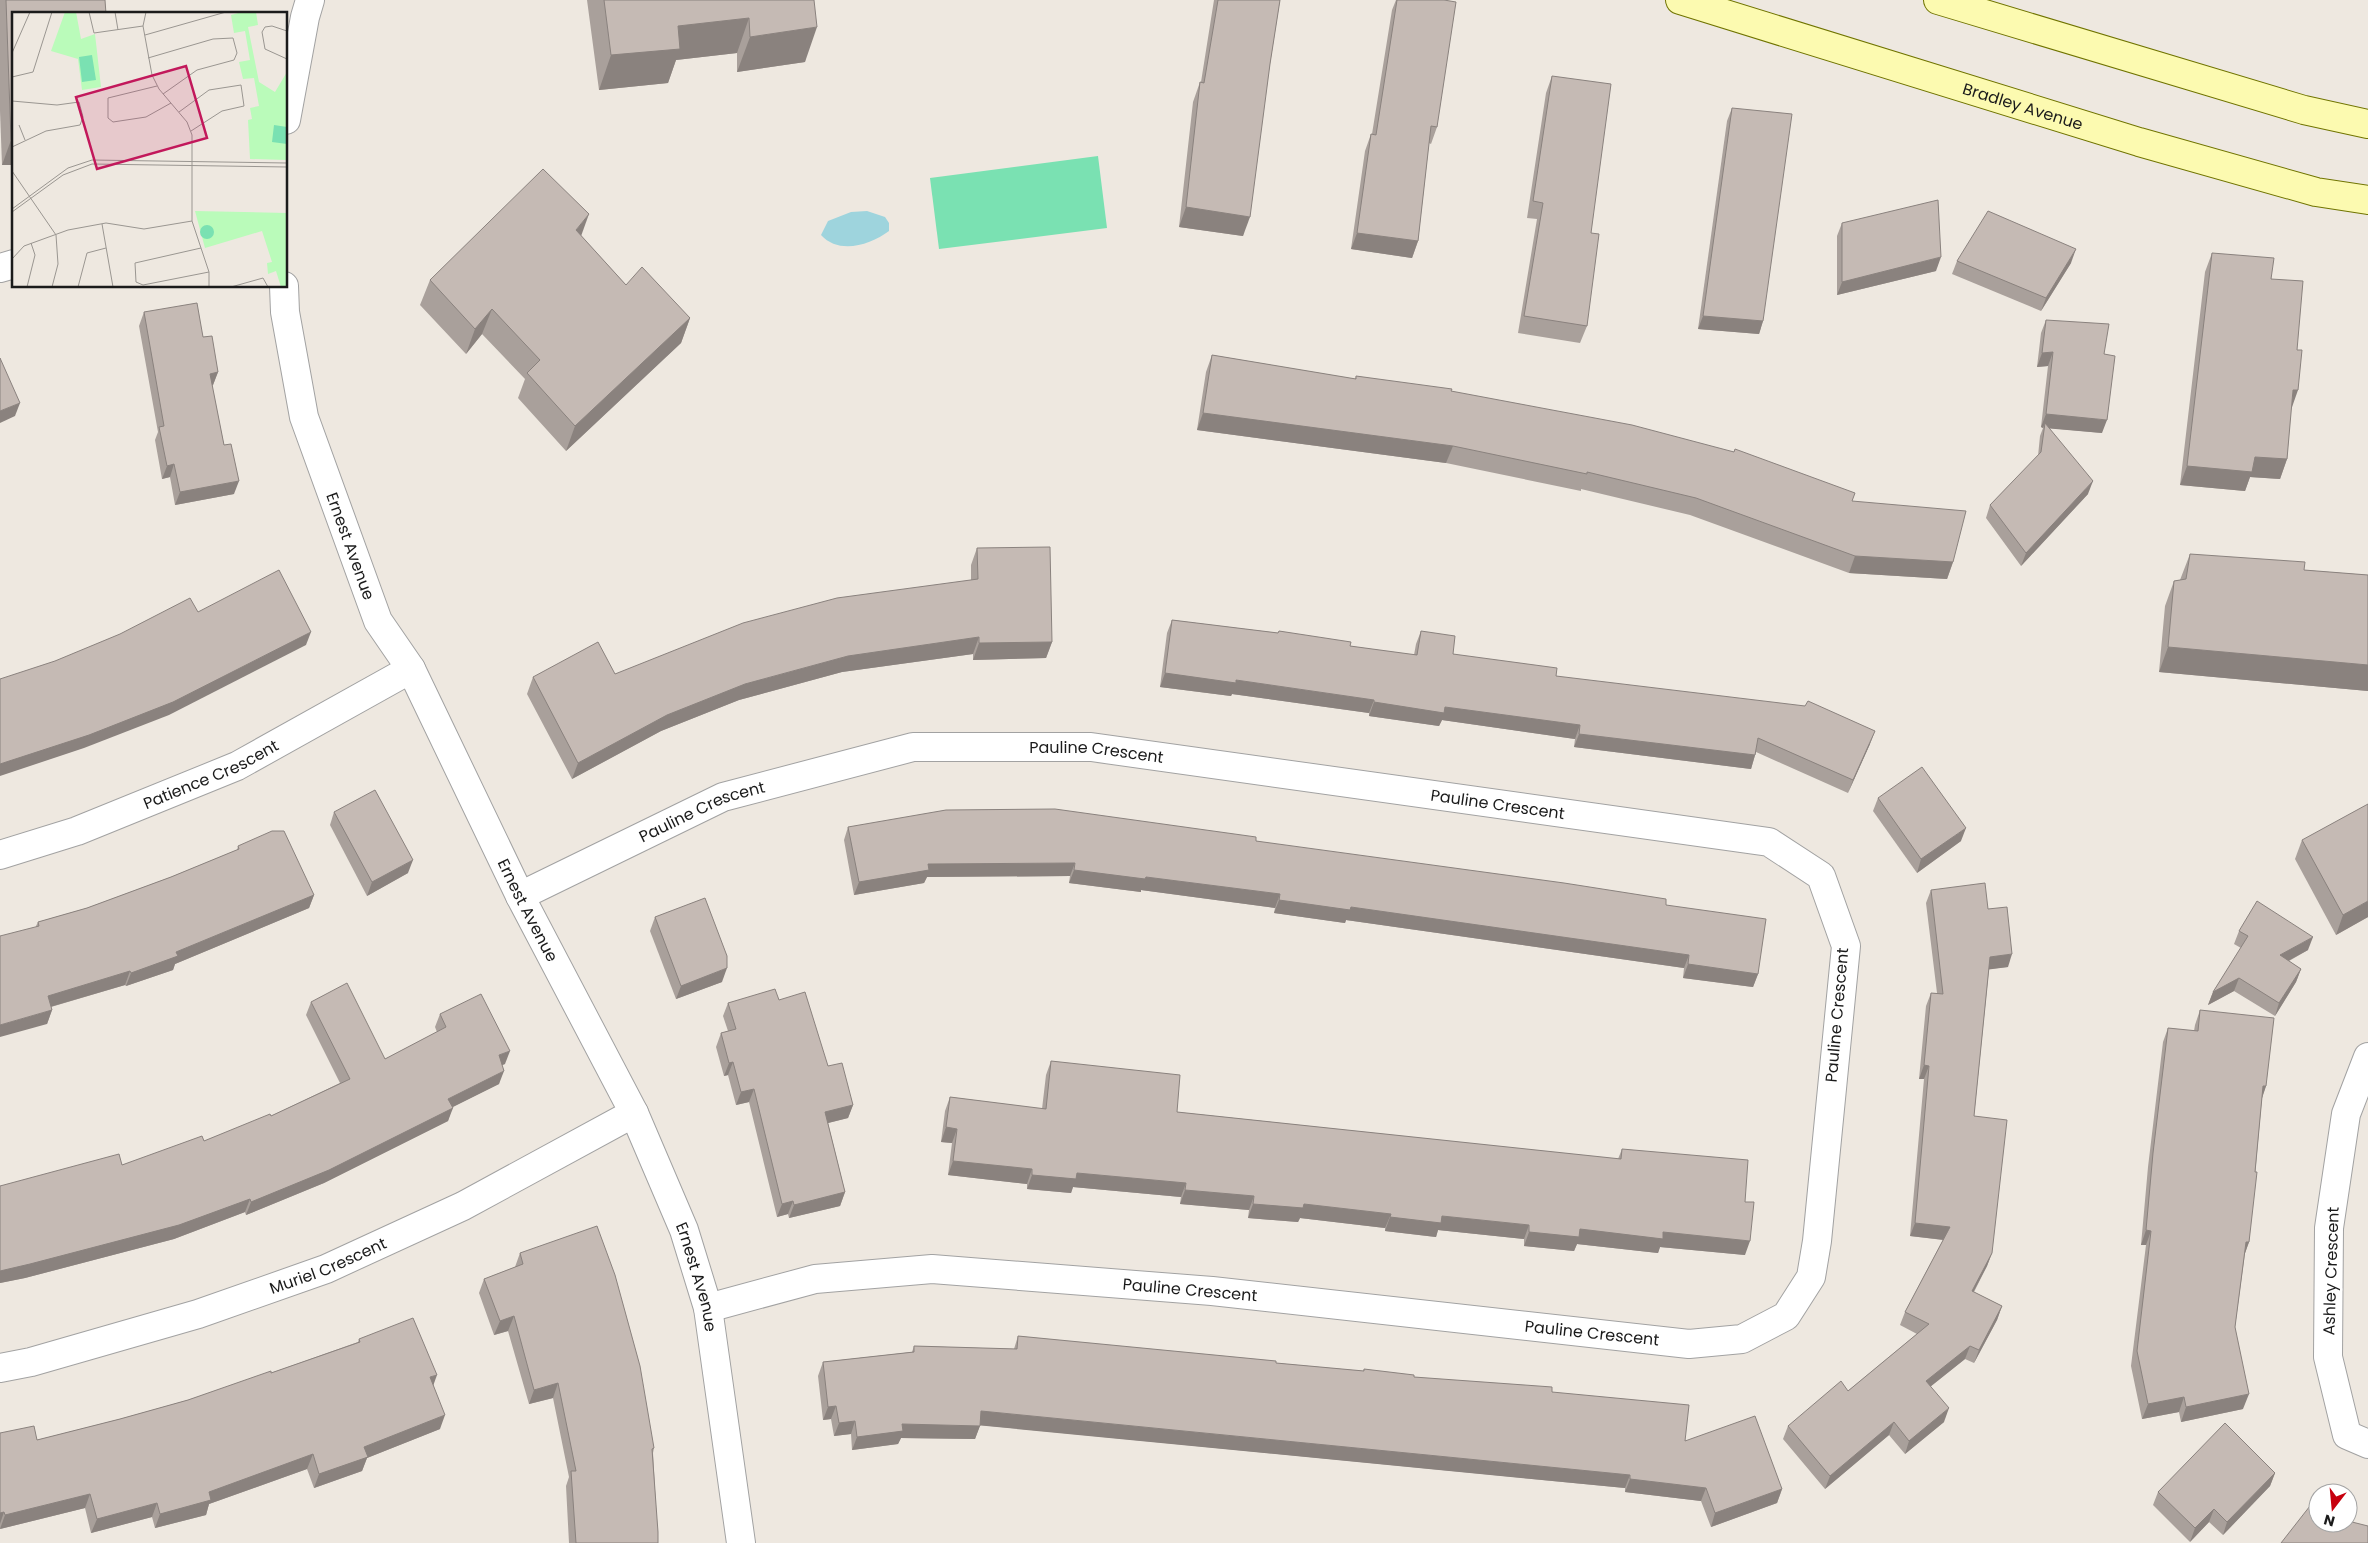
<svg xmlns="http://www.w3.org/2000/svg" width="2368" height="1543" viewBox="0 0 2368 1543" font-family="Poppins,sans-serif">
  <rect width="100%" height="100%" fill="#eee8e0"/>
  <path fill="#7ae1b2" d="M1098,156L1107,228L939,249L930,178Z"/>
  <path fill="#9ed4dd" d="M867,211L885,217L889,223V231C870,245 839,255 821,235L828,221L851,212Z"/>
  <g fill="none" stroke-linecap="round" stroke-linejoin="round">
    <g stroke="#a2a2a2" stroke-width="30">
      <g id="minor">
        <path d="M0,268L14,264"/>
        <path id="s1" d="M0,855L77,831L237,766L411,669"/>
        <path id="s2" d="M520,896L723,797L913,747H1091L1769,842L1821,876L1846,946L1817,1241L1811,1277L1786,1316L1742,1339L1689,1344L1212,1291L932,1269L815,1279L708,1308"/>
        <path d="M2368,1057L2346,1114L2329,1228L2328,1357L2347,1435L2368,1444"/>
        <path id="s3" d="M0,1368L31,1362L198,1314L326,1269L463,1206L634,1113"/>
      </g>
    </g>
    <g stroke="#a2a2a2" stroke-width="30">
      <g id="tertiary">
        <path d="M286,120L305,17L310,0"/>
        <path id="s4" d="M284,286L285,312L304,417L378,621L411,669L520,896L634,1113L684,1230L708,1308L741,1543"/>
      </g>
    </g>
    <g stroke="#707401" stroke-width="30">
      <g id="secondary">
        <path id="s5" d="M1680,0L2139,142L2316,192L2368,200"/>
        <path d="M1938,0L2304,110L2368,124"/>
      </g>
    </g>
    <use href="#minor" stroke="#fff" stroke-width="28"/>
    <use href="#tertiary" stroke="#fff" stroke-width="28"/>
    <use href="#secondary" stroke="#fcfab0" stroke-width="28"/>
  </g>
  <g fill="#a9a09b">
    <path d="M0,0H105L14,165H2L0,111Z"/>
    <path d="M587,0H814L805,62L737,72V53L676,60L668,83L599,90Z"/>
    <path d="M1214,0H1280L1270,64L1243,236L1179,227L1193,102L1200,82H1201Z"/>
    <path d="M1396,0H1444L1437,127L1431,144L1429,143L1418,241L1412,258L1351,249L1365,151L1371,134H1372L1392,10Z"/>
    <path d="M1552,76L1591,233L1587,326L1580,343L1518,333L1537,219L1527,218L1546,93Z"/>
    <path d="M1732,108L1763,321L1759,334L1698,329L1727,121Z"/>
    <path d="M1842,223L1936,271L1837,295V236Z"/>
    <path d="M581,236L626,285L690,318L681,343L566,451L518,398L525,379L482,334L466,354L420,305L430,280Z"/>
    <path d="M2212,253L2271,279L2291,408L2287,459L2280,479L2250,477L2245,491L2180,485L2205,272Z"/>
    <path d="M1957,261L2071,263L2041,311L1952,274Z"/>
    <path d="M144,312L203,337L218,372L213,385L212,386L234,494L175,505L170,477L162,479L155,440L158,432L139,326Z"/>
    <path d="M2046,320L2102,433L2049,428L2088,494L2021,566L1986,518L1990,505L2038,456L2040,436L2043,428L2041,427L2048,366L2037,367L2041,333Z"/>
    <path d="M1212,355L1355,379L1356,376L1451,391L1852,501L1953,562L1947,579L1849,573L1690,515L1581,489V491L1446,463L1197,430L1206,372Z"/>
    <path d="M977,548L1052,642L1046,658L973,660V654L842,672L739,700L661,731L572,779L527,694L533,677L615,674L971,580V565Z"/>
    <path d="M2190,554L2304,570L2368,575V691L2159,672L2165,606L2174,581L2180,580Z"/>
    <path d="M1172,620L1278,633L1279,631L1350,646L1414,655L1416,644L1421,631L1453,654L1870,744L1848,793L1756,752L1751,769L1574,747L1575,739L1442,720L1439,726L1369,716V713L1232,694L1231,696L1160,687L1167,633Z"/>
    <path d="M1878,798L1961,841L1917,873L1873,811Z"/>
    <path d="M334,812L408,873L367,896L330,825Z"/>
    <path d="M848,827L1256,841L1666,905L1758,974L1753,987L1683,978L1684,968L1346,920L1345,923L1274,913L1275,908L1141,890V892L1069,883L1070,876L927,877L924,883L854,895L844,840Z"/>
    <path d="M2302,840L2368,917L2336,935L2295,859Z"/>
    <path d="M238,846L314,895L309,908L175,964L173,970L126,986L125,985L51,1007L52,1010L47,1024L36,926L38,922L87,908L171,877L237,850Z"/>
    <path d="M1931,890L1988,909L2008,967L1989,969L1974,1116L1992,1253L1987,1266L1974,1292L2002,1306L1997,1320L1974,1363L1965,1359L1930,1387L1944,1422L1905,1454L1889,1435L1825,1489L1783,1439L1788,1426L1848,1391L1917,1334L1900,1325L1905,1312L1943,1240L1910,1236L1924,1079H1919L1926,1006L1931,993H1937L1926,903Z"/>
    <path d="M655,917L722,982L676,999L650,931Z"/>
    <path d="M2239,931L2308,950L2289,961L2301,969L2296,982L2275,1016L2234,991L2208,1005L2213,992L2241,948L2234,944Z"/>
    <path d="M779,1000L828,1066L853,1105L848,1118L828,1123L845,1192L840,1206L789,1218L788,1214L777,1217L749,1102L736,1105L728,1075L724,1076L716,1047L721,1033L728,1031L723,1016L728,1003Z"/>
    <path d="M311,1002L385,1059L437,1032L435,1027L440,1014L505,1064L502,1065L499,1084L452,1107L448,1121L324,1183L246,1215L245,1212L174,1239L25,1278L0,1283V1186L122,1165L204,1141L271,1116L340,1083L306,1015Z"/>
    <path d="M2200,1010L2266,1086L2262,1098L2249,1242L2245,1253L2235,1327L2243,1409L2181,1422L2179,1412L2142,1419L2131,1366L2146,1245H2141L2148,1167L2163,1042L2168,1028L2194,1031L2195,1025Z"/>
    <path d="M1051,1061L1177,1112L1618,1159L1622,1149L1745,1202V1255L1660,1247L1658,1253L1577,1244L1574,1251L1524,1246V1239L1438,1230L1436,1237L1385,1231V1228L1300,1218L1298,1222L1248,1218L1249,1210L1180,1204L1181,1197L1073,1187L1071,1193L1027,1189V1184L948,1175L952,1143L941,1142L945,1111L950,1097L1042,1109L1046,1075Z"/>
    <path d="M520,1253L654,1448L653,1453L658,1543H569L566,1486L569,1477L553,1398L529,1404L508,1331L494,1335L479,1293L484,1279L515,1267Z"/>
    <path d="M1018,1336L1276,1363L1363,1371L1364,1369L1414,1377L1552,1392L1685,1441L1782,1489L1777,1503L1711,1527L1701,1501L1625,1492V1488L980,1425L975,1439L901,1438L898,1444L852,1450L851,1434L834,1436L831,1419L823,1420L818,1376L823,1362L912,1352L914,1346L1014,1349Z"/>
    <path d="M359,1339L433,1385L440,1429L367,1458L362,1471L314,1488L307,1469L209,1504L206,1515L155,1528L152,1517L91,1533L85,1508L0,1529V1433L37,1440L120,1419L188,1400L271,1373L358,1342Z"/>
    <path d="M2275,1473L2270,1486L2223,1535L2209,1522L2190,1542L2153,1505L2158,1492Z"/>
  </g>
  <g fill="#8a827e">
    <path d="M749,18L737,53L676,60L668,83L599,90L611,55L678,26Z"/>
    <path d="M817,27L805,62L737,72L750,37Z"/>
    <path d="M11,140H14V165H2Z"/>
    <path d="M1186,207L1250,217L1243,236L1179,227Z"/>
    <path d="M589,214L580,239L576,230Z"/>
    <path d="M1357,233L1418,241L1412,258L1351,249Z"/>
    <path d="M2076,249L2071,263L2041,311L2046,298Z"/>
    <path d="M1941,257L1936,271L1837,295L1842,282Z"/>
    <path d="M492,309L482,334L466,354L475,329Z"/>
    <path d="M1703,316L1763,321L1759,334L1698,329Z"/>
    <path d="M690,318L681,343L566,451L575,426Z"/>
    <path d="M2053,352L2048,366L2037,367L2042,353Z"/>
    <path d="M218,372L213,385L205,387L210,374Z"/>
    <path d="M2293,390H2298L2291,410Z"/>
    <path d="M20,403L15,416L0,423V411Z"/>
    <path d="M1203,413L1453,446L1446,463L1197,430Z"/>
    <path d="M2046,414L2107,420L2102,433L2044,428L2045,423L2043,428L2041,427Z"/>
    <path d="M2255,457L2287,459L2280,479L2250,477L2245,491L2180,485L2187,466Z"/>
    <path d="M174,464L170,477L162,479L167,466Z"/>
    <path d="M239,481L234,494L175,505L180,492Z"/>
    <path d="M2093,481L2088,494L2021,566L2026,553Z"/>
    <path d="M1855,556L1953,562L1947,579L1849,573Z"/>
    <path d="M311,632L306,645L169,715L84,748L0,776V764Z"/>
    <path d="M979,637L973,654L842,672L739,700L661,731L572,779L578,763L667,715L745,684L848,656Z"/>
    <path d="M1052,642L1046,658L973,660L979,643Z"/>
    <path d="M2168,647L2368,665V691L2159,672Z"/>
    <path d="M1165,673L1236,680L1374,700L1369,713L1232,694L1231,696L1160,687Z"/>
    <path d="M1374,702L1445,707L1580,725L1575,739L1442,720L1439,726L1369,716Z"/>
    <path d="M1875,731L1870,744L1848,793L1853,780Z"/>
    <path d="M1579,734L1755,755L1751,769L1574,747Z"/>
    <path d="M1966,828L1961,841L1917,873L1921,859Z"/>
    <path d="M413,860L408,873L367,896L372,882Z"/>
    <path d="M1075,863L1070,876L927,877L924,883L854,895L859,882L928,864Z"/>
    <path d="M1074,870L1146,877L1280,894L1275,908L1141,890V892L1069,883Z"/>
    <path d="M314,895L309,908L175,964L173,970L126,986L131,973L176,952Z"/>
    <path d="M1279,900L1351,907L1689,955L1684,968L1346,920L1345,923L1274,913Z"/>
    <path d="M2368,901V917L2336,935L2343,915Z"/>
    <path d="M2313,937L2308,950L2275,968L2280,955Z"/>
    <path d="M2012,954L2008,967L1985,970L1990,957Z"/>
    <path d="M1688,964L1758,974L1753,987L1683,978Z"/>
    <path d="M727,968L722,982L676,999L681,986Z"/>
    <path d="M2301,969L2296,982L2275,1016L2279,1003Z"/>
    <path d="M130,971L125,985L43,1009L48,996Z"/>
    <path d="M2239,978L2234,991L2208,1005L2213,992Z"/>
    <path d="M52,1010L47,1024L0,1037V1025Z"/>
    <path d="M510,1051L505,1064L494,1068L499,1055Z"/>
    <path d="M733,1062L728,1075L724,1076L729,1063Z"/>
    <path d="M1924,1065L1929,1066L1924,1079H1919Z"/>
    <path d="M504,1071L499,1084L443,1112L448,1099Z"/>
    <path d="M2263,1086H2266L2261,1101Z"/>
    <path d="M754,1089L749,1102L736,1105L741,1092Z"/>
    <path d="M853,1105L848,1118L820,1125L825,1112Z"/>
    <path d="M453,1108L448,1121L324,1183L246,1215L251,1202Z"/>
    <path d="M946,1127L957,1129L952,1143L941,1142Z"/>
    <path d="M953,1161L1032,1169L1027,1184L948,1175Z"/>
    <path d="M1077,1173L1186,1183L1181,1197L1073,1187L1071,1193L1027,1189L1032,1175Z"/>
    <path d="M1185,1190L1254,1196L1249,1210L1180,1204Z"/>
    <path d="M845,1192L840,1206L789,1218L794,1205Z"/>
    <path d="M250,1199L245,1212L174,1239L25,1278L0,1283V1271Z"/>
    <path d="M793,1201L788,1214L777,1217L782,1204Z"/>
    <path d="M1253,1204H1304L1391,1214L1385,1228L1300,1218L1298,1222L1248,1218Z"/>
    <path d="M1442,1216L1529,1225L1524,1239L1438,1230L1436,1237L1385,1231L1390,1217Z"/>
    <path d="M1915,1223L1950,1227L1945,1240L1910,1236Z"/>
    <path d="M1580,1229L1663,1232L1750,1241L1745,1255L1660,1247L1658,1253L1577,1244L1574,1251L1524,1246L1529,1232Z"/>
    <path d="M2146,1230L2151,1231L2146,1245H2141Z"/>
    <path d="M2246,1242H2249L2244,1256Z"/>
    <path d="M1992,1253L1987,1266L1967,1304L1972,1291Z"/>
    <path d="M2002,1306L1997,1320L1974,1363L1979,1350Z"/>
    <path d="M514,1316L508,1331L494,1335L500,1321Z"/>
    <path d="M1970,1346L1965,1359L1921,1394L1926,1381Z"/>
    <path d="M437,1375L432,1389L430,1377Z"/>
    <path d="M558,1383L553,1398L529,1404L534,1390Z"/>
    <path d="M2249,1394L2243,1409L2181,1422L2186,1407Z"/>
    <path d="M2184,1397L2179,1412L2142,1419L2148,1404Z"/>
    <path d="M836,1406L831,1419L823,1420L828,1407Z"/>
    <path d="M1949,1408L1944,1422L1905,1454L1909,1441Z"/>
    <path d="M981,1411L1630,1475L1625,1488L976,1425Z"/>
    <path d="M445,1415L440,1429L367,1458L362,1471L314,1488L319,1474L364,1447Z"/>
    <path d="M855,1421L851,1434L834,1436L839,1423Z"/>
    <path d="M1894,1422L1889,1435L1825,1489L1830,1476Z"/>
    <path d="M902,1424L980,1426L975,1439L901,1438L898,1444L852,1450L857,1437Z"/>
    <path d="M313,1454L307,1469L209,1504L206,1515L155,1528L160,1514L209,1492Z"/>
    <path d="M2275,1473L2270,1486L2223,1535L2227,1522Z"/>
    <path d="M1630,1479L1706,1488L1701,1501L1625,1492Z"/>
    <path d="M1782,1489L1777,1503L1711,1527L1715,1513Z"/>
    <path d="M90,1494L85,1508L0,1529L5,1515Z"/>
    <path d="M157,1503L152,1517L91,1533L97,1519Z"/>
    <path d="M2214,1509L2209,1522L2190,1542L2195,1528Z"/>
    <path d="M4,1512L0,1524V1513Z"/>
  </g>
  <g fill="#c5bab4" stroke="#8a827e">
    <path d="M6,0H105L106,14H14V140H11Z"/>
    <path d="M604,0H814L817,27L750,37L749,18L678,26L680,49L611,55Z"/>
    <path d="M1218,0H1280L1270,64L1250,217L1186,207L1200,82L1204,83Z"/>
    <path d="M1397,0H1444L1456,2L1437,127L1431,126L1418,241L1357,233L1371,134L1376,135Z"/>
    <path d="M1552,76L1611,84L1591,233L1599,234L1587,326L1524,316L1543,203L1533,201Z"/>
    <path d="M1732,108L1792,114L1763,321L1703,316Z"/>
    <path d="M543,169L589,214L576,230L626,285L642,267L690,318L575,426L527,373L540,360L492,309L475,329L430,280Z"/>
    <path d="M1938,200L1941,257L1842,282V223Z"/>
    <path d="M1988,211L2076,249L2046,298L1957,261Z"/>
    <path d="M2212,253L2274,258L2271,279L2303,281L2297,350H2302L2298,390H2293L2287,459L2255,457L2252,472L2187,466Z"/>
    <path d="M197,303L203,337L212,336L218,372L210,374L224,445L231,444L239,481L180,492L174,464L167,466L159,427L164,426L144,312Z"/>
    <path d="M2046,320L2109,324L2104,354L2115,356L2107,420L2046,414L2053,352L2042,353Z"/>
    <path d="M1212,355L1356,379V376L1452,389L1451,391L1632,425L1734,452L1735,449L1855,493L1852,501L1966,511L1953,562L1855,556L1696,498L1587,472V474L1453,446L1203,413Z"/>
    <path d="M0,358L20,403L0,411Z"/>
    <path d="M2045,423L2093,481L2026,553L1990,505L2041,452Z"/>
    <path d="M1050,547L1052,642L979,643V637L848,656L745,684L667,715L578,763L533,677L598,642L615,674L743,623L837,598L978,579L977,548Z"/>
    <path d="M2190,554L2305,562L2304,570L2368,575V665L2168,647L2174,581L2186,579Z"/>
    <path d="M279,570L311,632L173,702L89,735L0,764V679L55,661L120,634L190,598L198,612Z"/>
    <path d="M1172,620L1278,633L1279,631L1351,642L1350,646L1417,655L1421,631L1455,636L1453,654L1557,668L1556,676L1805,706L1808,701L1875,731L1853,780L1758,738L1755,755L1579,734L1580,725L1445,707L1444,713L1374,702V700L1236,680V683L1165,673Z"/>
    <path d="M1922,767L1966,828L1921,859L1878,798Z"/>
    <path d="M375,790L413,860L372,882L334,812Z"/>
    <path d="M2368,804V901L2343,915L2302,840Z"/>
    <path d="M1055,809L1256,837V841L1564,883L1666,899V905L1766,919L1758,974L1688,964L1689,955L1351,907L1350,910L1279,900L1280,894L1146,877L1145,879L1074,870L1075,863L928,864L929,870L859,882L848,827L946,810Z"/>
    <path d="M272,831H284L314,895L176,952L178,956L131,973L130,971L48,996L52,1010L0,1025V936L39,926L38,922L87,908L171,877L239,849L238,846Z"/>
    <path d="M1985,883L1988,909L2007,907L2012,954L1990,957L1974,1116L2007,1120L1992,1253L1972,1291L2002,1306L1979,1350L1970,1346L1926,1381L1949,1408L1909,1441L1894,1422L1830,1476L1788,1426L1841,1381L1848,1391L1929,1324L1905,1312L1950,1227L1915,1223L1929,1066L1924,1065L1931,993L1943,994L1931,890Z"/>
    <path d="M705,898L727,956V968L681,986L655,917Z"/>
    <path d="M2257,901L2313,937L2280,955L2301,969L2279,1003L2239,978L2213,992L2248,936L2239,931Z"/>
    <path d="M347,983L385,1059L446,1027L440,1014L481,994L510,1051L499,1055L504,1071L448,1099L453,1108L329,1170L251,1202L250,1199L179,1225L30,1264L0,1271V1186L119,1154L122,1165L202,1136L204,1141L270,1114L271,1116L350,1079L311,1002Z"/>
    <path d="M775,989L779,1000L805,992L828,1066L842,1063L853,1105L825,1112L845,1192L794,1205L793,1201L782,1204L754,1089L741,1092L733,1062L729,1063L721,1033L736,1029L728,1003Z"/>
    <path d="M2200,1010L2274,1018L2266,1086H2263L2255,1172H2257L2249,1242H2246L2235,1327L2249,1394L2186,1407L2184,1397L2148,1404L2137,1351L2151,1231L2146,1230L2153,1153L2168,1028L2198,1031Z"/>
    <path d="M1051,1061L1180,1075L1177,1112L1621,1159L1622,1149L1748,1160L1745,1202H1754L1750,1241L1663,1232V1239L1580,1229L1579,1237L1529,1232V1225L1442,1216L1441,1223L1390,1217L1391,1214L1304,1204L1303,1208L1253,1204L1254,1196L1185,1190L1186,1183L1077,1173L1076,1179L1032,1175V1169L953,1161L957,1129L946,1127L950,1097L1046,1109Z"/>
    <path d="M597,1226L615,1275L640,1366L654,1448L652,1449L658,1532V1543H576L571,1471H576L558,1383L534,1390L514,1316L500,1321L484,1279L523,1264L520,1253Z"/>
    <path d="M413,1318L437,1375L430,1377L445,1415L364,1447L368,1457L319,1474L313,1454L209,1492L211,1500L160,1514L157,1503L97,1519L90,1494L5,1515L4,1512L0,1513V1433L34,1426L37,1440L120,1419L188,1400L271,1371V1373L360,1342L359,1339Z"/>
    <path d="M1018,1336L1276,1361V1363L1364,1371V1369L1414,1375V1377L1552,1387V1392L1689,1405L1685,1441L1755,1416L1782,1489L1715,1513L1706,1488L1630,1479V1475L981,1411L980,1426L902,1424L903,1431L857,1437L855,1421L839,1423L836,1406L828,1407L823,1362L914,1352V1346L1017,1349Z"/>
    <path d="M2225,1423L2275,1473L2227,1522L2214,1509L2195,1528L2158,1492Z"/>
    <path d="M2317,1497L2318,1498V1523H2348V1521L2368,1526V1543H2281Z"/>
  </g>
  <g text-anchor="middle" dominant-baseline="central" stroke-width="4.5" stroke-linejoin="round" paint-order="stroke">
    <g font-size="16" fill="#1b1b1b" stroke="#fff">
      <text stroke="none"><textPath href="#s5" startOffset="359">Bradley Avenue</textPath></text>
      <text stroke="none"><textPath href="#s4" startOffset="270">Ernest Avenue</textPath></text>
      <text stroke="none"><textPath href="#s2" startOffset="606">Pauline Crescent</textPath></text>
      <text stroke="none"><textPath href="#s1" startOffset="226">Patience Crescent</textPath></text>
      <text stroke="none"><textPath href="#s2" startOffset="1011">Pauline Crescent</textPath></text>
      <text stroke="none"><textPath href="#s2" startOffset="201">Pauline Crescent</textPath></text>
      <text stroke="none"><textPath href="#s4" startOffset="676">Ernest Avenue</textPath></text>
      <text transform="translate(1837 1015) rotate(-85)">Pauline Crescent</text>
      <text stroke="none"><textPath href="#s3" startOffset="344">Muriel Crescent</textPath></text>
      <text transform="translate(2331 1271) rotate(-88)">Ashley Crescent</text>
      <text stroke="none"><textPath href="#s4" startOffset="1081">Ernest Avenue</textPath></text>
      <text transform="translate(1190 1290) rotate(5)">Pauline Crescent</text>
      <text transform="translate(1592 1333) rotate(6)">Pauline Crescent</text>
    </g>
  </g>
  <g transform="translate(12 12)">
    <rect width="275" height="275" fill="#eee8e0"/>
    <path d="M53,0H64L69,27L83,22L89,75L70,78L66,47L39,39ZM230,0H244L246,13L236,15L247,70L263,80L275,60V148L238,147L236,108L240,107L238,96L247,94L242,66L231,67L227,50L238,48L233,19L222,21L219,3ZM183,199L275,201V275H269L264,259L256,262L255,251L260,250L250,219L193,236Z" fill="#bafbba"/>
    <path d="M80,43L84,68L70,70L67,45ZM262,113L275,115V132L260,130ZM188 220a7 7 0 1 1 14 0a7 7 0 1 1-14 0Z" fill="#7ae1b2"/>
    <path fill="none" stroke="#9a9691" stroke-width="1" d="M77,0L82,21L131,14M103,0L106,18M134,0L131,14L140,63L147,77L175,110L180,123V209L197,260V275M275,19L260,14L253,15L250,20L253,37L275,47M133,23L214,0M0,41L18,0M136,46L201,27L221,26L225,41L222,48L185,58L151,82M0,65L21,60L40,0M145,74L96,86V106L101,110L134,105L159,91M0,89L45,93L67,90L71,105L68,113L34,119L0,135M167,100L197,78L229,73L232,94L210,99L179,119M7,113L13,128M0,159L44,223L46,252L40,275M0,197L56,156L80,148L275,151M0,200L51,163L80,152L275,155M90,212L101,275M189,236L123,251L124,270L131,273L197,260M0,247L12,234L56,218L94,211L132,217L180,209M15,275L23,243L19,231M66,275L75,241L94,236M219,275L251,266L256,275"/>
    <path fill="#c2185b" fill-opacity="0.15" stroke="#c2185b" stroke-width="2.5" d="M174,54L195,126L85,157L64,85Z"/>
    <rect width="275" height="275" fill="none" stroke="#1b1b1b" stroke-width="2.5"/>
  </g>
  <g transform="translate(2333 1508) rotate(196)"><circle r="24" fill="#ffffff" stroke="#a4a4a4"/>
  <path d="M0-4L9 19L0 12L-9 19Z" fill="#c7000e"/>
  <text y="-8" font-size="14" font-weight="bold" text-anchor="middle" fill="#1b1b1b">N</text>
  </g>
</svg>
